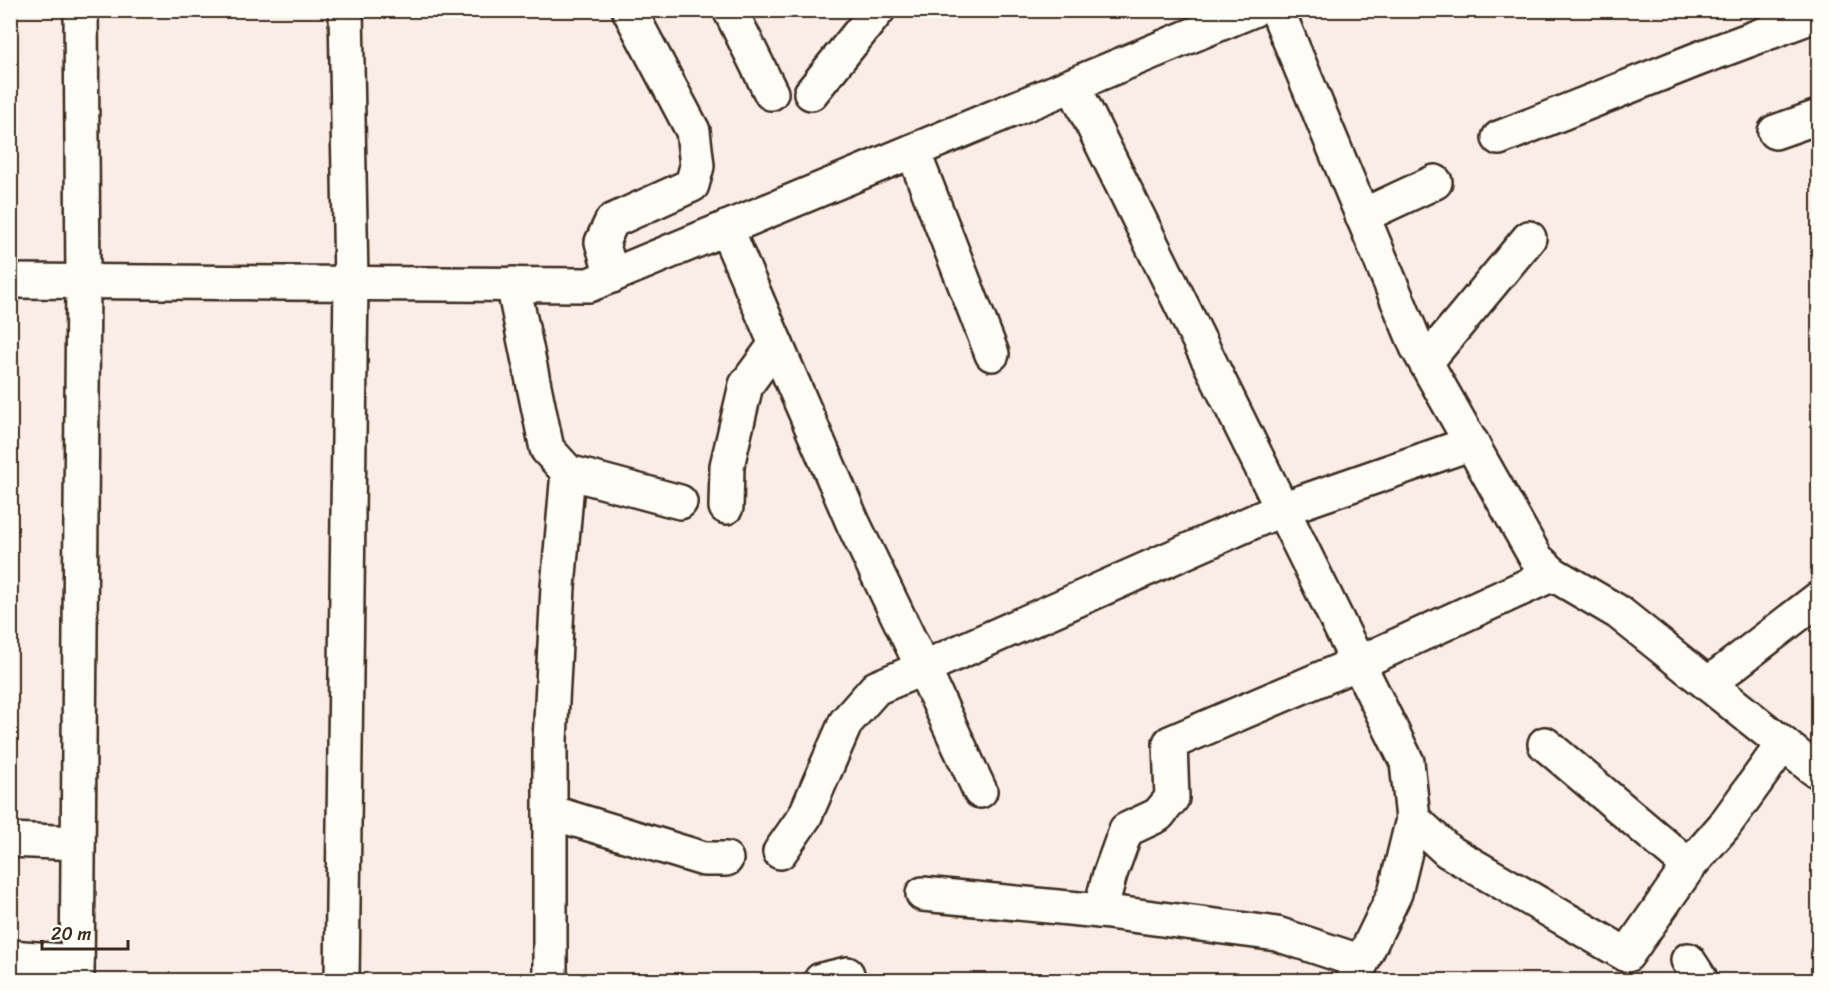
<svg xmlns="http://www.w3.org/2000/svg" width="1829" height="991" viewBox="0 0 1829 991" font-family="Sriracha,sans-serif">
  <rect width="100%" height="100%" fill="#faede8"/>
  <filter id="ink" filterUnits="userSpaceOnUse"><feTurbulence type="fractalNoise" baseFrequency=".0167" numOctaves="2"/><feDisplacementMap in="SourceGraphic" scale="12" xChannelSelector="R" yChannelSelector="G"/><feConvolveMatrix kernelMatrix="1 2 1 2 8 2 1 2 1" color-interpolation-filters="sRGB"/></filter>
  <g filter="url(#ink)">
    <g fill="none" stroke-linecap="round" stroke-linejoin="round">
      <g stroke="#3b2a1e" stroke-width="38">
        <g id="minor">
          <path d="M730,10L771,93"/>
          <path d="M1277,10L1417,347L1536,558L1553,574"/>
          <path d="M1073,85L1407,762L1413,819L1448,851L1627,955L1689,866L1545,744"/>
          <path d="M811,93L878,10"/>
          <path d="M1775,132L1818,117"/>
          <path d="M1499,138L1698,59L1818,14"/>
          <path d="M913,151L992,354"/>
          <path d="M1362,216L1435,182"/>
          <path d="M726,228L853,523L923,668L1282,509L1472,443"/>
          <path d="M612,276L602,242L612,221L692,185L697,166L693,131L629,10"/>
          <path d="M10,281L589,285L1253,10"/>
          <path d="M513,284L547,449L568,472L680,502"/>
          <path d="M1426,362L1529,238"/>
          <path d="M726,507L727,466L746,385L776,344"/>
          <path d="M1708,684L1818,599"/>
          <path d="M550,812L704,859H726"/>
          <path d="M10,840L78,843"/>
          <path d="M780,852L805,816L846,722L876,688L923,668L980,791"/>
          <path d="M1689,866L1724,826L1783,744"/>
          <path d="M923,894L1100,911L1277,934L1362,962"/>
          <path d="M1100,911L1110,874L1126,830L1158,815L1172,798L1170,743L1374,656L1553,574L1618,612L1813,768L1818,771"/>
          <path d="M10,957L77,962"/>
          <path d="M1688,960L1701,980"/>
          <path d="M77,980L83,281L81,10"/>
          <path d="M342,980L351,282L346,10"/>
          <path d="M550,980V740L558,587L568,472"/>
          <path d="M821,980L847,974"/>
          <path d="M1353,980L1395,893L1413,819"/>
        </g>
      </g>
      <use href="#minor" stroke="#fdfcf7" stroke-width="33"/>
    </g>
  </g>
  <rect width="1829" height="991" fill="none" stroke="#fdfcf7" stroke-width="36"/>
  <rect x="18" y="18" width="1793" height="955" fill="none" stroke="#3b2a1e" stroke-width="2" filter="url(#ink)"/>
  <path d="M42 940v9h86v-9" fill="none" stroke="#3b2a1e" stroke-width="3"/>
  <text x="51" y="940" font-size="18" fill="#3b2a1e" stroke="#fdfcf7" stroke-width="4.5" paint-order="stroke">20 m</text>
</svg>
